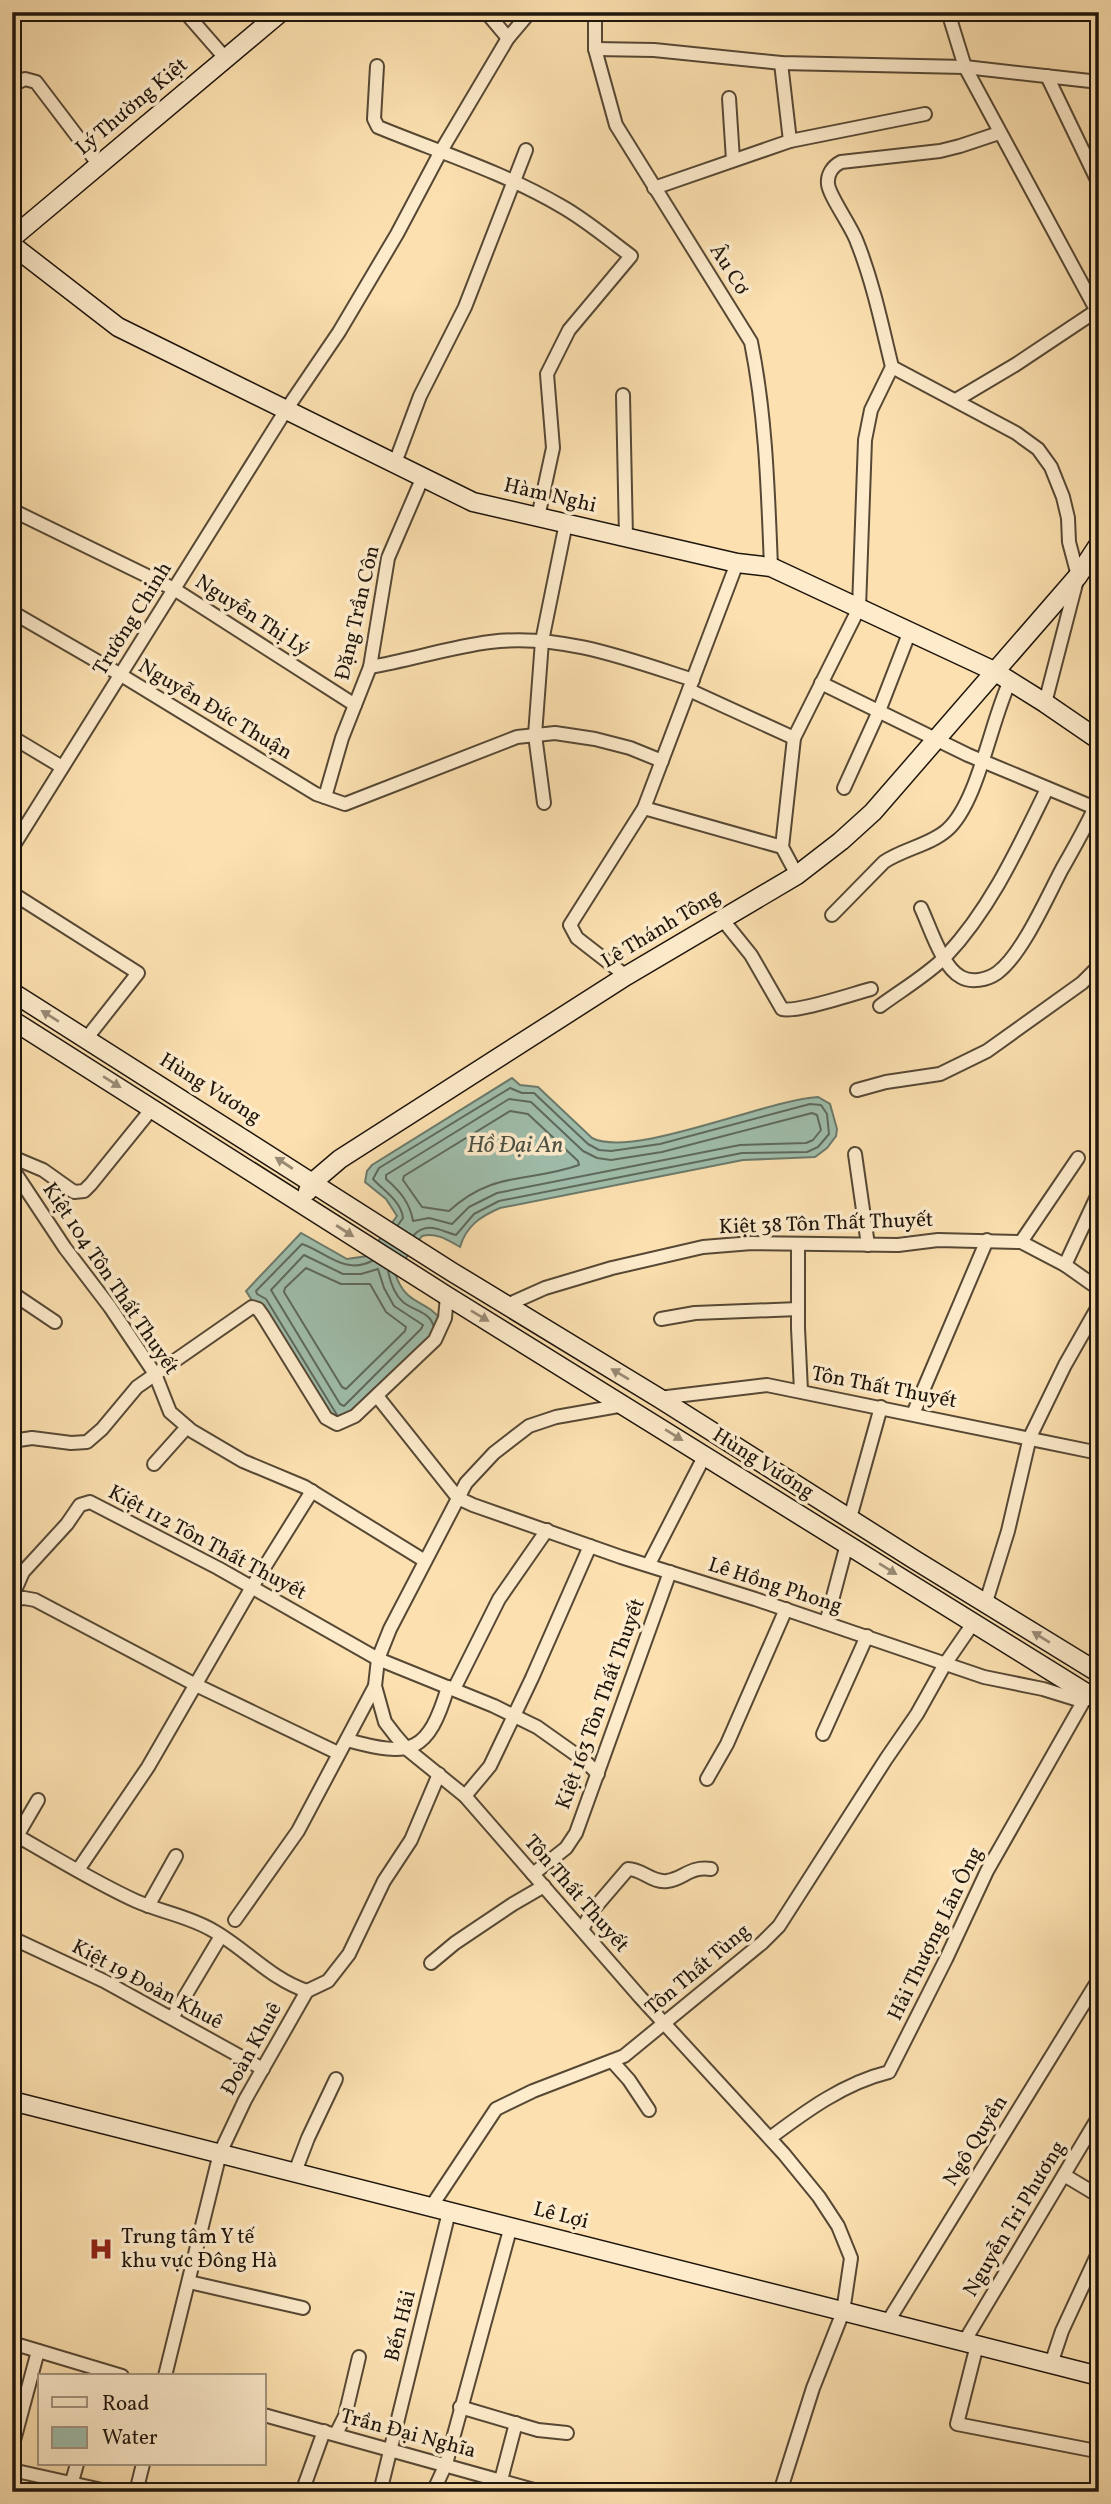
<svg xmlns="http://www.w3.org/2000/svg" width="1111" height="2504" viewBox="0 0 1111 2504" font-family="Vollkorn,serif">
  <rect width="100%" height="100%" fill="#fce0af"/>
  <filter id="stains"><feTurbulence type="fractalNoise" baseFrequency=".00286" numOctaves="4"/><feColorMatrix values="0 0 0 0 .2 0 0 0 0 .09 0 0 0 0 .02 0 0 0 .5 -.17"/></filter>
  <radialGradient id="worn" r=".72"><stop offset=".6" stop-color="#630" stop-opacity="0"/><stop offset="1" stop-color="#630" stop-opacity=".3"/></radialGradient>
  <path fill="#9fbdab" stroke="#6b7a6b" stroke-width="2" d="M512,1078L520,1085L538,1087L592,1138C633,1159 766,1100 818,1097L830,1104L837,1129L836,1136L827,1148L815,1157L743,1160L500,1208C481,1216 466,1226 460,1247C448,1240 436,1232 422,1236L395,1273C406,1307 425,1298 441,1320L440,1329L348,1425H335L260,1302L255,1305L246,1291L301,1233L347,1259L367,1256L397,1216L386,1199L365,1182L367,1171L372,1165Z"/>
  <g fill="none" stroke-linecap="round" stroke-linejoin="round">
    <g stroke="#5e695c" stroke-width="2">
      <path d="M509,1099L531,1102L583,1151L597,1158L611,1160L662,1152L812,1113L817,1115L821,1130L813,1140L806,1143L740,1145L497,1193L469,1207L452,1224L429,1218L413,1221C410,1203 400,1191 386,1179V1175Z"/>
      <path d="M510,1111L528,1114L578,1161L579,1165C528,1183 494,1170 449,1211L422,1207L403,1180L404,1176Z"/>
      <path d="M398,1225L403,1218C401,1201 384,1191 373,1179L379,1168L510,1088L522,1093H534L588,1144L599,1150L611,1151L660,1144L810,1104L821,1105L827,1114L829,1134L818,1147L807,1152L742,1153L499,1201L474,1214L456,1235C441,1231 427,1221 414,1235"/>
      <path d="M304,1255L343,1274H361L378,1269L384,1288L394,1306L423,1325L421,1329L344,1406L340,1404L271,1290Z"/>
      <path d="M306,1268L341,1284H370L386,1312L406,1327L405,1331L346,1389L342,1387L284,1292L285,1288Z"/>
      <path d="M388,1271C390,1281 395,1295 403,1302C412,1310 430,1312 433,1325"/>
      <path d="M337,1415L266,1299L257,1294L256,1291L302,1244C326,1252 344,1275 372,1261"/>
    </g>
    <g stroke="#564835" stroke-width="16">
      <g id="street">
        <path d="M185,12L226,59"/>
        <path d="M486,12L508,38"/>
        <path d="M595,12V49L616,125L751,342C766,416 768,492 771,567"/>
        <path d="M948,12L965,67L1099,315"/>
        <path d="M595,49L654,50L781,63L965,67L1099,82"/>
        <path d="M377,66L374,119L378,127C439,152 503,172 561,206C586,220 608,239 631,256L569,330L547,374L553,448L538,517"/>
        <path d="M1047,76L1099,184"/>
        <path d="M12,85L25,79L36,82L99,165"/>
        <path d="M729,98L733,160"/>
        <path d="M790,141L925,114"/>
        <path d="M654,188L790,141L781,63"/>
        <path d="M892,367L1016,433L1038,449L1051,467L1063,497L1068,518L1069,542L1078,576L1045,703"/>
        <path d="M623,395L626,537"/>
        <path d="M956,400L1015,365L1096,311"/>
        <path d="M395,463L420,396L465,307L526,150"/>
        <path d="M12,510L174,589L355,705"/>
        <path d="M12,612L121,675L316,794L345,804L517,737L555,733L595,739L630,748L662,761"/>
        <path d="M370,667C411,660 450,647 490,642C560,633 628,659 693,680"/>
        <path d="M821,683L968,755L1095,808"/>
        <path d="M689,690L794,738"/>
        <path d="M12,737L62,767"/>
        <path d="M844,788L879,711L910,631"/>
        <path d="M325,797L342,738L370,667L388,558L422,479"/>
        <path d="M544,803L535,735L542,641L566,523"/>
        <path d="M644,808L782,847"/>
        <path d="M12,848L286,410L339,332L397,234L441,151L508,38L530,12"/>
        <path d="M797,875L782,847L794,738L859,608L865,440L871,410L892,367C882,326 873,282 857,242C852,227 829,196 828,184C827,174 833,166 841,162L940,151L960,146L999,133"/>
        <path d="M12,893L138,973L86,1039"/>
        <path d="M921,908C930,927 942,967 961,977C971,983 987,980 997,973C1022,955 1047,897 1062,869C1075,846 1089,822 1099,798"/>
        <path d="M832,915L884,862C903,849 930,845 947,830C978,803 991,720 1010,681"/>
        <path d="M722,919L751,955L782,1009C797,1013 852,994 871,989"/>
        <path d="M626,976L577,938L570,925L644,808L737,563"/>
        <path d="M880,1006C900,991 929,974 946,956C991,908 1018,848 1047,789"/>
        <path d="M857,1090L886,1082L940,1074L987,1051L1082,983L1099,966"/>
        <path d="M855,1154L868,1245"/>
        <path d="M12,1157L43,1170L74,1192L84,1191L91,1184L146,1116L149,1105"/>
        <path d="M12,1168L65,1248L110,1307L155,1374L170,1412L192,1431L243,1461L305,1487L425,1561"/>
        <path d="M1021,1242L1078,1158"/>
        <path d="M798,1244V1328L801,1391"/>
        <path d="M1065,1265L1099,1192"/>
        <path d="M12,1293L55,1322"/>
        <path d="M507,1305L545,1288L612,1268L703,1247L752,1243L898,1245L938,1240L1021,1242L1065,1265L1099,1289"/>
        <path d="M661,1319L695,1313L798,1309"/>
        <path d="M377,1396L458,1498L473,1505L621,1557L755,1599L984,1677L1043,1689L1082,1701"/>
        <path d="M659,1398L767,1385L1099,1453"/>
        <path d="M624,1405L556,1417L529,1426L494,1453L466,1483L390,1629L378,1659L375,1686L385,1722L395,1735L407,1749L465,1796L640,1997L784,2154L819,2197L838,2226L851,2258L843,2312L813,2388L780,2492"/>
        <path d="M913,1414L987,1240"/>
        <path d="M12,1441L32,1438L71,1443L87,1442L102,1429L137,1387L252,1307L258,1309L263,1316L326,1418L337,1424L355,1416L435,1340L445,1318L447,1296"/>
        <path d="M154,1464L187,1427"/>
        <path d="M850,1518L881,1407"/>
        <path d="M649,1564L705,1455"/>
        <path d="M12,1597L23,1572L67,1524L80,1505L90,1502L218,1568L378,1659L494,1706L537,1727L585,1761L598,1774"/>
        <path d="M12,1599L24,1598L35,1600L196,1685L338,1753"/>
        <path d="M986,1602L1008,1531L1030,1437L1065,1365L1099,1305"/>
        <path d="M826,1623L847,1544"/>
        <path d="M454,1689L499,1599L547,1530"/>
        <path d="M823,1734L867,1636"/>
        <path d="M347,1740C412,1758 428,1753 448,1687"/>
        <path d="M707,1779L727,1744L786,1609"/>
        <path d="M465,1796L490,1766L532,1678L590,1546"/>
        <path d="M12,1833C53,1856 94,1882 136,1901C161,1912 188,1916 212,1930C245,1948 270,1979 307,1991"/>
        <path d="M17,1836L38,1800"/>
        <path d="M78,1870L148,1767L252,1587L312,1491"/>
        <path d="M533,1874L566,1848L576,1833L670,1572"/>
        <path d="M148,1906L176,1856"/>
        <path d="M235,1920L298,1831L375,1686"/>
        <path d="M582,1930L592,1911L628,1869C642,1869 652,1883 667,1881C684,1879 689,1866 711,1869"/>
        <path d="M12,1938L104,1981L263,2069"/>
        <path d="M431,1963L455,1943L513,1904L544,1886"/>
        <path d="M172,2018L221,1936"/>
        <path d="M612,2061L629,2080L649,2110"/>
        <path d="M770,2138C806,2111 844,2083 889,2072L946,1959L987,1871L1087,1695"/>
        <path d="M295,2172L308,2138L336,2079"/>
        <path d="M1064,2175L1099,2196"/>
        <path d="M431,2207L496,2109L533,2091L624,2056L762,1943L779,1926L886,1759L917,1714L945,1664L974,1622"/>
        <path d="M189,2282L303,2308"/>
        <path d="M887,2323L1099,1979"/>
        <path d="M964,2342L1099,2116"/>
        <path d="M12,2343L122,2376"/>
        <path d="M977,2345L957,2424L1091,2450L1099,2448"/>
        <path d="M1051,2364L1062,2331L1099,2251"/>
        <path d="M165,2376L220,2153L245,2100L307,1991L328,1981L349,1954L384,1881L411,1840L439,1774"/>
        <path d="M460,2407L538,2430L567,2433"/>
        <path d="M264,2415L541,2492"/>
        <path d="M336,2434L345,2416L359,2357"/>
        <path d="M12,2448L38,2351"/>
        <path d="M12,2470L111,2492"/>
        <path d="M501,2480L516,2423"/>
        <path d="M69,2492L77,2464"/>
        <path d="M136,2492L143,2464"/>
        <path d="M302,2492L324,2431"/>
        <path d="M380,2492L449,2212"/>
        <path d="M433,2492L446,2464L511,2226"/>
      </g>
    </g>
    <g stroke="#1e150c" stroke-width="21">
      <g id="secondary">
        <path d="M12,238L281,12"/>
        <path d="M12,245L118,327L473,502L737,563L771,567L994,671L1045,703L1099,740"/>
        <path d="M12,992L452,1272L659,1398L915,1560L1099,1673"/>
        <path d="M12,1020L447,1296L1099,1701"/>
        <path d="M308,1191L313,1182L340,1159L626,976L797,875L841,841L873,812L1078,576L1099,544"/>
        <path d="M12,2101L1099,2376"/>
      </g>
    </g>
    <use href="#street" stroke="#fdebcb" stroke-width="12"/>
    <use href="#secondary" stroke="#fdebcb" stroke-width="18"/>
  </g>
  <defs><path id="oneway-solid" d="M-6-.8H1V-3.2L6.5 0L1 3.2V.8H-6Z" transform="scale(1.75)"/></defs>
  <g fill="#998b75">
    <use href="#oneway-solid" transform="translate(50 1016) rotate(-148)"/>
    <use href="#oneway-solid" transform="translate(112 1082) rotate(32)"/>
    <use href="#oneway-solid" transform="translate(284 1163) rotate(-147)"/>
    <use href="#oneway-solid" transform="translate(345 1231) rotate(33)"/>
    <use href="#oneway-solid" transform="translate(480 1316) rotate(31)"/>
    <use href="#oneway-solid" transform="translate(620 1374) rotate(-149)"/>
    <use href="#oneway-solid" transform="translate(674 1435) rotate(32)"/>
    <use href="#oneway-solid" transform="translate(888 1569) rotate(32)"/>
    <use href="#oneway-solid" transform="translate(1041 1637) rotate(-148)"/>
  </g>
  <defs>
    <g id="hospital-bare" transform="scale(1.89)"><path d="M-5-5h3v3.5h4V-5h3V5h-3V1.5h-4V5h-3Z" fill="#8f2418" stroke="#fdebcb" stroke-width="2.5" paint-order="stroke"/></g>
  </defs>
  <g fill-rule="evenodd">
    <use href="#hospital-bare" x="101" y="2249"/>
  </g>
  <g text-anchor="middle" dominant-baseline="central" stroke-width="7" stroke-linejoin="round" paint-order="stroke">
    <g font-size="21" fill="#1e150c" stroke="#fdebcb">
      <text transform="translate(132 107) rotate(-40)">Lý Thường Kiệt</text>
      <text transform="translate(729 270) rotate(58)">Âu Cơ</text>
      <text transform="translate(550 496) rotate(13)">Hàm Nghi</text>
      <text transform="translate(358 613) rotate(-77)">Đặng Trần Côn</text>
      <text transform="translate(252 616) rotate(33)">Nguyễn Thị Lý</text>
      <text transform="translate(133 619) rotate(-58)">Trường Chinh</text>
      <text transform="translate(215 710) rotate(31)">Nguyễn Đức Thuận</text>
      <text transform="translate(661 929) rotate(-31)">Lê Thánh Tông</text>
      <text transform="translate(210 1089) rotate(32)">Hùng Vương</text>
      <text transform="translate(826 1224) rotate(-2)">Kiệt 38 Tôn Thất Thuyết</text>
      <text transform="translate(110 1279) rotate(56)">Kiệt 104 Tôn Thất Thuyết</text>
      <text transform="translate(884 1388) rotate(11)">Tôn Thất Thuyết</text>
      <text transform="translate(763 1464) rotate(32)">Hùng Vương</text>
      <text transform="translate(207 1543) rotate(28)">Kiệt 112 Tôn Thất Thuyết</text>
      <text transform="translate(775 1586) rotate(18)">Lê Hồng Phong</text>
      <text transform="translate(601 1704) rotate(-70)">Kiệt 163 Tôn Thất Thuyết</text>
      <text transform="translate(576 1894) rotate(49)">Tôn Thất Thuyết</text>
      <text transform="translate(936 1934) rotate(-64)">Hải Thượng Lãn Ông</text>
      <text transform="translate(698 1970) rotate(-40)">Tôn Thất Tùng</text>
      <text transform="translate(147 1985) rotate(28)">Kiệt 19 Đoàn Khuê</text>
      <text transform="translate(252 2049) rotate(-61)">Đoàn Khuê</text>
      <text transform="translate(976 2141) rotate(-58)">Ngô Quyền</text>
      <text transform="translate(561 2216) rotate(14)">Lê Lợi</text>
      <text transform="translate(1015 2219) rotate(-59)">Nguyễn Tri Phương</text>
      <text transform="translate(401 2326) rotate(-76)">Bến Hải</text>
      <text transform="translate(408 2434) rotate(15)">Trần Đại Nghĩa</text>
    </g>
    <g font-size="21" fill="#1e150c" stroke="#fdebcb" text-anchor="start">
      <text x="121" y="2237">Trung tâm Y tế<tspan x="121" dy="24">khu vực Đông Hà</tspan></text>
    </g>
    <g font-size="23" font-style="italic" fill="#4b5044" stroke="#fdebcb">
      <text x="515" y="1146">Hồ Đại An</text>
    </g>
  </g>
  <rect width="1111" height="2504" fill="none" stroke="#fce0af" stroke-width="42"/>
  <rect x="14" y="14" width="1083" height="2476" fill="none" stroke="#1e150c" stroke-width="3.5"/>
  <rect x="21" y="21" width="1069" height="2462" fill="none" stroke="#1e150c" stroke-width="2"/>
  <rect x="38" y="2374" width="228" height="91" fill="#fdebcb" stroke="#a4957f" stroke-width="2"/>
  <rect x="52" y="2397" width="35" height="10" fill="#fdebcb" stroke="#a4957f" stroke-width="2"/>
  <text x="102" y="2410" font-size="21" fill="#1e150c">Road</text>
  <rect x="52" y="2427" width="35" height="21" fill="#9fbdab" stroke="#a4957f" stroke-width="2"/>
  <text x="102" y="2444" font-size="21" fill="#1e150c">Water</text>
  <rect width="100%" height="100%" filter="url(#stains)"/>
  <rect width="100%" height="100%" fill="url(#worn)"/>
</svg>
